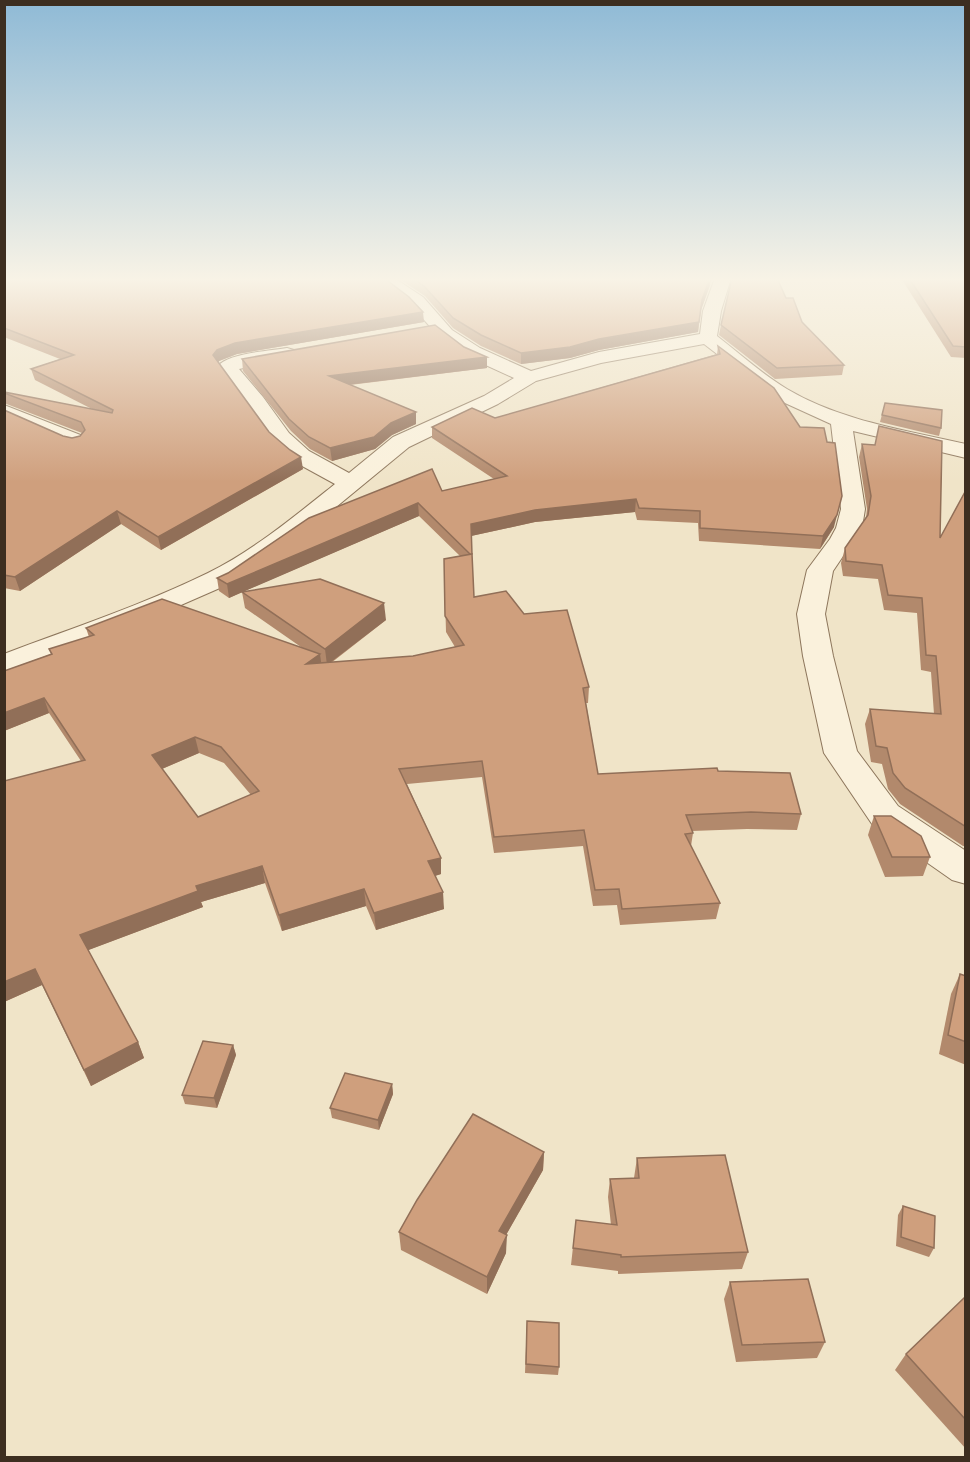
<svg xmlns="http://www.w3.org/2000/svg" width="970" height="1462" viewBox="0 0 970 1462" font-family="'Noto Serif',serif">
  <rect width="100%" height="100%" fill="#f0e4c8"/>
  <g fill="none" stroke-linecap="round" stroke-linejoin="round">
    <g stroke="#8d765c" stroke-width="2">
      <g id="street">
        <path d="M376,278H394L423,297L452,330L480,348L531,371L599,352L700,334L703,311L715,278H731L721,311L717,336C740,354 762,374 787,389C841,421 905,430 966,444V458L853,431L865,509L862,528L833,571L825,614L833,656L857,751L898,806L966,851V884L952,880L872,824L824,753L803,656L797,614L807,570L830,539L836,528L841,509L831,424L774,398L704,344L601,363L536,381L498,404L409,447L296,540L229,584L149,619L4,674V654C72,628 143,605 208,573C254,550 295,516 335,484L293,461L273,443L248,405L217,367C227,353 270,351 287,348L294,350L296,354L294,358L239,369L263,397L289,433L309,451L349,473L393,437L484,396L514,378L466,356L440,338L411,305Z"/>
        <path d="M4,405L83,436L86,441L83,446L75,448L67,446L4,419Z"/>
      </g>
    </g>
    <use href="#street" fill="#faf1dc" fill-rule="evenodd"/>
  </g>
  <g fill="#b2896c" fill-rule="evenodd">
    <path d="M4,278L424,322L237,354L219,361L218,362L269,432L303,469L161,550L121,524L20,591L4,588V410L63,436L72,438L80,436L82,433L4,403V392L92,409L35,380L31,369L60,359L4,337Z"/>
    <path d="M398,278H711L710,285L701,310L698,332L599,350L570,358L521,364L481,346L453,328L425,296Z"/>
    <path d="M901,278H966V358L951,357Z"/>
    <path d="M786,298L802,322L844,365L842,375L775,379L719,335L721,325Z"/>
    <path d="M718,346L834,527L820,549L699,541L698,523L637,520L635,512L535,522L471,536L474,597L524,614L589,687L588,703H586L598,774L718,771L801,814L797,830L747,829L692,831L693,833L691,846L720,903L716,919L620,925L617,905L593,906L583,846L494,853L482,777L407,784L441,858V874L435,876L444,909L376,930L366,906L282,931L265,883L201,902L203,907L88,950L138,1042L144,1058L91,1086L42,985L4,1002L81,761L49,713L4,731V671L51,654L49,649L89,637L86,628L301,647L245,608L242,592L229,598L219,591L217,578L442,491L494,479L432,438V427L495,418L717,354ZM419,516L460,556L444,559L446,632L455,647L413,656L331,663L386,620L242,592ZM199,753L224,763L251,795L198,817L162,769Z"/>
    <path d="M242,359L487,368L350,385L416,412V424L392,435L375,449L332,461L310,449L291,431L243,371Z"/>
    <path d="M885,403L941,428L939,436L880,422Z"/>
    <path d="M862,444L940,538L966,490V846H963L900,804L888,789L882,764L871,762L865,724L870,709L934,714L931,672L921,670L917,613L884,610L878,579L843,576L841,563L845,548L866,518L867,509L859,457Z"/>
    <path d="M874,816L930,857L923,876L885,877L868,835Z"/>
    <path d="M960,974L966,976V1065L939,1054L951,994Z"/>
    <path d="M233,1045L236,1055L217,1108L185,1104L182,1095Z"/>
    <path d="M392,1084L393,1094L379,1130L332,1118L330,1108Z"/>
    <path d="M544,1152L543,1170L506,1235V1253L487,1294L401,1250L399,1232Z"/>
    <path d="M637,1158L748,1252L742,1269L618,1274V1271L571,1265L576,1220L611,1225L608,1197L610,1179L634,1178Z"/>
    <path d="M903,1206L934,1248L929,1257L896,1246L898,1215Z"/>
    <path d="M730,1282L825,1342L817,1358L736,1362L724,1299Z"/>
    <path d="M966,1298V1449L895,1370L906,1354Z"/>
    <path d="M527,1321L559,1367L558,1375L525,1373Z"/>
  </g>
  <g fill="#916f58">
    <path d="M710,278V285L701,310L702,300Z"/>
    <path d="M423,312L424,322L237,354L219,361L215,366L213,355L217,350L235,343Z"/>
    <path d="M699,322L698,332L599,350L570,358L521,364V353Z"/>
    <path d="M487,357V368L330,387L329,376Z"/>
    <path d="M416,412V424L392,435L375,449L332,461L330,448Z"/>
    <path d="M301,457L303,469L161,550L158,537Z"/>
    <path d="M842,496L834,527L820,549L823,536Z"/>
    <path d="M636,499L635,512L535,522L471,536V524L535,510Z"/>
    <path d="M418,503L419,516L229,598L227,584Z"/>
    <path d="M117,511L121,524L20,591L15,577Z"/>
    <path d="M384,603L386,620L327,665L325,649Z"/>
    <path d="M320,654L322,669L306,664Z"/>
    <path d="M44,698L49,713L4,731V713Z"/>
    <path d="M195,737L199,753L157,771L152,755Z"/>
    <path d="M441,858V874L428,878V861Z"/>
    <path d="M262,866L265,883L201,902L203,907L86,951L80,935L196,886Z"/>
    <path d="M364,889L366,906L282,931L279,915Z"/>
    <path d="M443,892L444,909L376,930L374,913Z"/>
    <path d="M35,969L42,985L4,1002V982Z"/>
    <path d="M138,1042L144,1058L91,1086L84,1070Z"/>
    <path d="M233,1045L236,1055L217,1108L214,1098Z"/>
    <path d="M392,1084L393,1094L379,1130L378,1120Z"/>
    <path d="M544,1152L543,1170L498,1249L499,1231Z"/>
    <path d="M507,1235L506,1253L487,1294V1277Z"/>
  </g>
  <g fill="#cf9f7d" stroke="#916f58" stroke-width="1.5" fill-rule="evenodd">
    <path d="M4,278H384L409,297L423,312L235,343L217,350L213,355L269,432L290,450L301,457L158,537L117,511L15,577L4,575V410L63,436L72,438L80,436L85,430L81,422L4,393V392L112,413L113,410L31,369L74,355L4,328Z"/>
    <path d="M412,278H710L702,300L699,322L599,339L570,347L521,353L481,335L453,318L424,286Z"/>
    <path d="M732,278H777L786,298H793L802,322L844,365L777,368L721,325Z"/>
    <path d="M909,278H966V347L953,346Z"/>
    <path d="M435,325L464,347L487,357L329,376L416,412L391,423L374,437L330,448L309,437L289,419L242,359Z"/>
    <path d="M718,346L774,388L800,427L824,428L827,442L835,443L842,496L837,515L823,536L700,528V511L639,508L636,499L535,510L471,524L472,554L471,555L418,503L227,584L217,578L228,573L309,518L432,469L442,491L507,476L432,427L472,408L495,418L720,354Z"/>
    <path d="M885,403L942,410L941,428L882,415Z"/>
    <path d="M879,426L942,441L940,538L966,490V827L905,788L893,773L887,748L876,746L870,709L941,714L936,656L926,655L922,598L888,595L882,565L846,561L845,548L868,515L871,496L862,444L875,445Z"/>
    <path d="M472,554L474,597L506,591L524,614L567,610L589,687L583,688L598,774L717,768L718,771L790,773L801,814L751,812L686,815L693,833L685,834L720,903L622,909L619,889L595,890L584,830L494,837L482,761L399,769L441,858L428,861L443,892L374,913L364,889L279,915L262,866L196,886L198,891L80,935L138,1042L84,1070L35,969L4,982V781L85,760L44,698L4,713V671L52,654L49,649L94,635L86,628L162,599L320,654L306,664L413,656L464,645L445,616L444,559ZM195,737L221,747L259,791L198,817L152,755Z"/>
    <path d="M320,579L384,603L325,649L242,592Z"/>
    <path d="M874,816H891L921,836L930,857H892Z"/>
    <path d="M960,974L966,976V1042L948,1035Z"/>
    <path d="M203,1041L233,1045L214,1098L182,1095Z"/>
    <path d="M345,1073L392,1084L378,1120L330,1108Z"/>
    <path d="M473,1114L544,1152L499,1231L507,1235L487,1277L399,1232L417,1200Z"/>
    <path d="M725,1155L748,1252L621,1257V1255L573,1248L576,1220L617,1225L610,1179L639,1178L637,1158Z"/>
    <path d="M903,1206L935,1216L934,1248L901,1237Z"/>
    <path d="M808,1279L825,1342L742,1345L730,1282Z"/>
    <path d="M965,1297L966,1298V1420L906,1354Z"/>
    <path d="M527,1321L559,1323V1367L526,1364Z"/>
  </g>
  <linearGradient id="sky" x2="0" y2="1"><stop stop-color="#8fbad6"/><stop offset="0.58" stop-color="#f8f3e6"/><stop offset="1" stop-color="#f8f3e6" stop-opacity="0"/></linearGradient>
  <rect width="970" height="482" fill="url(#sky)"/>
  <rect width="970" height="1462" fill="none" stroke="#3d2e20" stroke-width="12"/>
</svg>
